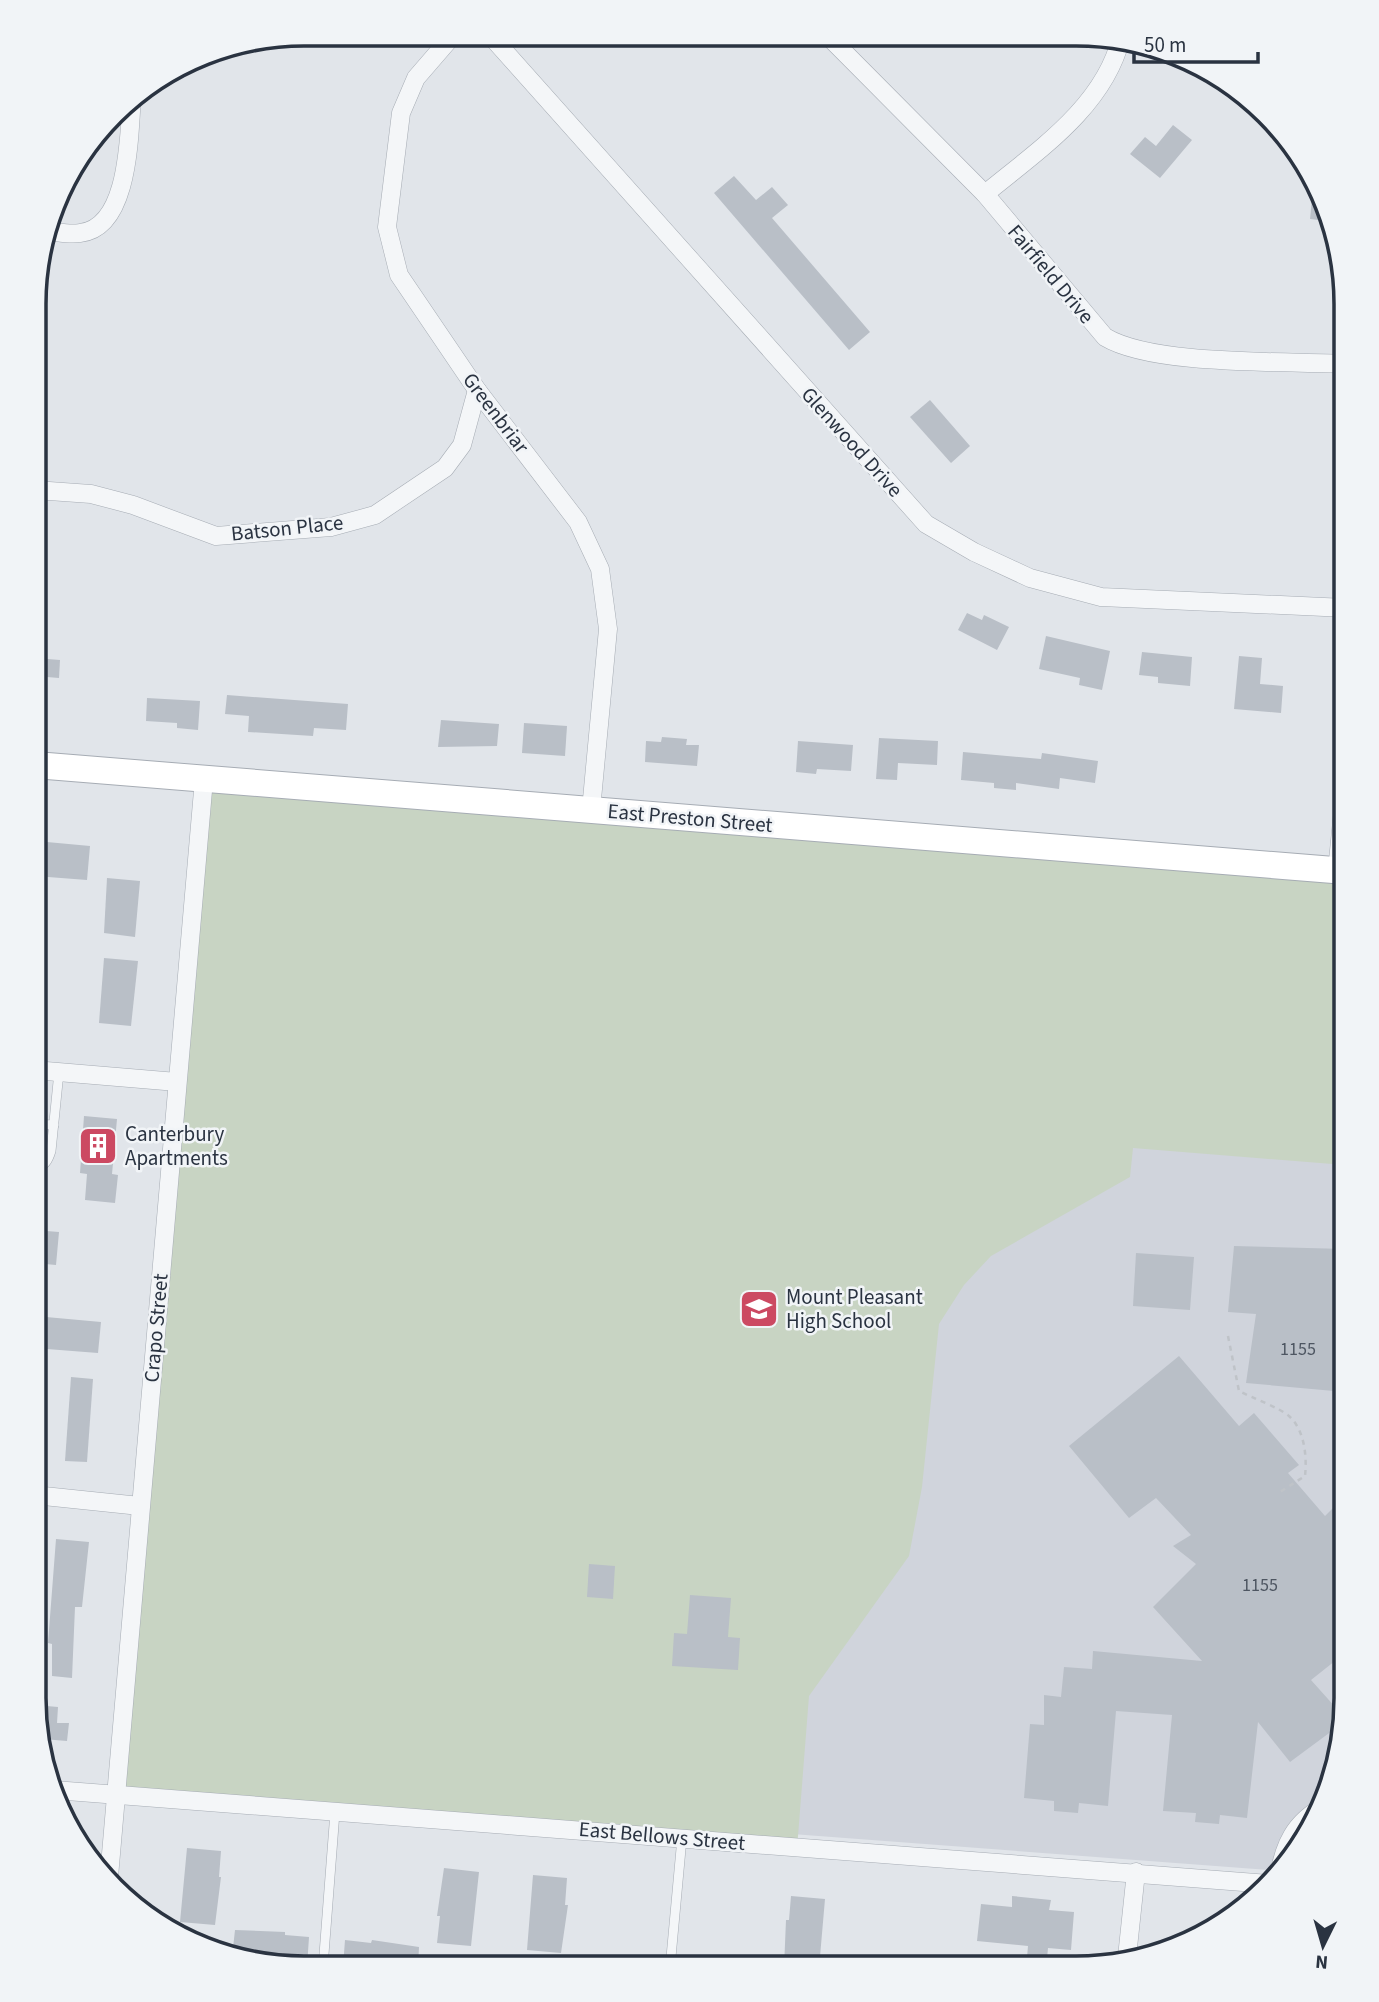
<svg xmlns="http://www.w3.org/2000/svg" width="1379" height="2002" viewBox="0 0 1379 2002" font-family="'Source Sans 3',sans-serif">
  <rect width="100%" height="100%" fill="#e1e5ea"/>
  <path fill="#d0d4dc" d="M1345,901V1717L1331,1786L1300,1849L1281,1871L134,1784Z"/>
  <path fill="#c8d4c3" d="M204,779L1345,871V1165L1133,1148L1130,1177L991,1256L964,1285L939,1324L922,1487L909,1556L809,1696L797,1849L115,1795Z"/>
  <g fill="#b9bfc7">
    <path d="M1173,125L1192,140L1160,178L1130,154L1145,137L1156,146Z"/>
    <path d="M734,176L756,200L772,187L788,205L772,218L870,332L849,350L714,193Z"/>
    <path d="M1314,179L1318,184L1327,221L1310,219Z"/>
    <path d="M930,400L970,446L951,463L910,417Z"/>
    <path d="M967,613L982,620L984,615L1009,627L997,650L958,630Z"/>
    <path d="M1046,636L1110,651L1102,690L1079,685L1080,678L1039,669Z"/>
    <path d="M1142,652L1192,657L1190,686L1158,683V677L1139,675Z"/>
    <path d="M1239,656L1262,658L1260,684L1283,686L1281,713L1234,709Z"/>
    <path d="M35,658L60,660L59,678L35,676Z"/>
    <path d="M227,695L348,704L346,730L314,728L313,736L248,732L249,716L225,714Z"/>
    <path d="M147,698L200,701L198,730L177,728V723L146,721Z"/>
    <path d="M441,720L499,724L497,746L438,747Z"/>
    <path d="M524,723L567,726L565,756L522,753Z"/>
    <path d="M662,737L687,739L686,745H699L697,766L645,762L646,741L661,742Z"/>
    <path d="M879,738L938,741L937,765L898,763L897,780L876,779Z"/>
    <path d="M798,741L853,745L851,771L817,769L816,774L796,772Z"/>
    <path d="M963,752L1041,759L1042,753L1098,761L1095,783L1060,778L1059,789L1016,783V790L994,788V783L961,780Z"/>
    <path d="M36,841L90,846L87,880L35,876Z"/>
    <path d="M107,878L140,881L135,937L104,933Z"/>
    <path d="M104,958L138,961L131,1026L99,1023Z"/>
    <path d="M84,1116L117,1119L112,1174L118,1175L115,1203L85,1200L87,1174L80,1173Z"/>
    <path d="M34,1230L59,1232L56,1265L34,1263Z"/>
    <path d="M1234,1246L1345,1249V1392L1246,1383L1256,1314L1228,1312Z"/>
    <path d="M1136,1253L1194,1257L1190,1310L1133,1306Z"/>
    <path d="M35,1316L101,1322L98,1353L34,1348Z"/>
    <path d="M1179,1356L1239,1426L1254,1413L1299,1465L1288,1473L1325,1516L1345,1496V1653L1311,1680L1345,1718L1344,1722L1290,1762L1258,1722L1247,1818L1220,1815L1219,1824L1195,1822L1196,1813L1163,1811L1172,1715L1116,1711L1108,1806L1079,1803L1078,1813L1054,1811V1801L1024,1798L1030,1724L1044,1725V1695L1061,1697L1064,1667L1092,1669L1093,1651L1202,1661L1153,1607L1196,1564L1173,1546L1191,1535L1156,1498L1129,1518L1069,1446Z"/>
    <path d="M71,1377L93,1379L87,1462L65,1461Z"/>
    <path d="M56,1539L89,1542L82,1607H75L72,1678L52,1676V1644L48,1643Z"/>
    <path d="M589,1564L615,1566L613,1599L587,1597Z"/>
    <path d="M690,1595L731,1598L728,1637L740,1638L738,1670L672,1666L674,1633L687,1634Z"/>
    <path d="M35,1705L58,1707L57,1723H69L67,1741L43,1739Z"/>
    <path d="M187,1848L221,1851L219,1877H221L215,1925L180,1922Z"/>
    <path d="M444,1868L479,1872L471,1946L437,1943L440,1916H437Z"/>
    <path d="M533,1875L567,1878L565,1905H568L561,1953L527,1950Z"/>
    <path d="M791,1896L825,1899L819,1968H784L786,1920H789Z"/>
    <path d="M1012,1896L1051,1900L1049,1910L1074,1912L1071,1950L1048,1948L1046,1969H1026L1028,1946L977,1941L981,1904L1012,1907Z"/>
    <path d="M235,1930L285,1932V1935L309,1937L307,1967L268,1966L232,1957Z"/>
    <path d="M345,1940L371,1943L372,1940L419,1947L418,1967H343Z"/>
  </g>
  <g fill="none" stroke-linecap="round" stroke-linejoin="round">
    <g stroke="#a6acb4" stroke-width="10">
      <g id="lane">
        <path d="M34,1124L54,1125"/>
        <path d="M34,1169C45,1166 48,1161 51,1151L59,1072"/>
        <path d="M34,1432V1411"/>
        <path d="M1274,1878C1279,1844 1291,1818 1323,1802"/>
        <path d="M323,1967L335,1812"/>
        <path d="M670,1968L682,1838"/>
      </g>
    </g>
    <g stroke="#a6acb4" stroke-width="19">
      <g id="street">
        <path d="M454,34L416,78L401,113L387,227L399,275L477,390L578,522L600,569L608,629L591,810"/>
        <path d="M489,34L926,524L974,552L1030,578L1101,597L1346,608"/>
        <path d="M827,35L985,194L1105,337C1153,366 1285,361 1346,364"/>
        <path d="M985,194C1037,151 1104,107 1121,38"/>
        <path d="M48,231C58,232 70,235 80,233C130,228 129,133 132,96"/>
        <path d="M35,490L91,494L133,505L216,536L331,527L375,515L445,468L462,445L477,390"/>
        <path d="M1337,871L1346,781"/>
        <path d="M34,1070L177,1082"/>
        <path d="M34,1495L140,1506"/>
        <path d="M54,1790L1269,1884"/>
        <path d="M109,1877L204,779"/>
        <path d="M1127,1957L1136,1872"/>
      </g>
    </g>
    <g stroke="#a6acb4" stroke-width="28">
      <path id="secondary" d="M35,765L1346,871"/>
    </g>
    <path stroke="#bfc3c8" stroke-width="2.5" stroke-dasharray="5 5" stroke-linecap="butt" d="M1228,1336L1239,1391C1252,1398 1281,1408 1290,1417C1305,1431 1307,1458 1305,1476L1280,1492"/>
    <use href="#lane" stroke="#f4f6f8" stroke-width="9"/>
    <use href="#street" stroke="#f4f6f8" stroke-width="18"/>
    <use href="#secondary" stroke="#fff" stroke-width="26"/>
  </g>
  <defs>
    <g id="building-square" transform="scale(2.0125)"><rect x="-9" y="-9" width="18" height="18" rx="4" fill="#cc4962" stroke="#f1f4f7"/><path d="M-4-6H4V6H1V3H-1V6H-4ZM-2.5-4.3h1.7v1.8h-1.7ZM.8-4.3h1.7v1.8H.8ZM-2.5-1h1.7V.8h-1.7ZM.8-1h1.7V.8H.8Z" fill="#fff"/></g>
    <g id="school-square" transform="scale(2.0125)"><rect x="-9" y="-9" width="18" height="18" rx="4" fill="#cc4962" stroke="#f1f4f7"/><path d="M0-5L7-2L0 1L-7-2ZM-4 1L0 2.5L4 1V4Q0 6-4 4Z" fill="#fff"/></g>
  </defs>
  <g fill-rule="evenodd">
    <use href="#building-square" x="98" y="1146"/>
    <use href="#school-square" x="759" y="1309"/>
  </g>
  <g text-anchor="middle" dominant-baseline="central" stroke-width="5" stroke-linejoin="round" paint-order="stroke">
    <g font-size="18" fill="#4e5662">
      <text x="1298" y="1349">1155</text>
      <text x="1260" y="1585">1155</text>
    </g>
    <g font-size="21" fill="#2a3341" stroke="#f1f4f7">
      <text transform="translate(1051 274) rotate(50)">Fairfield Drive</text>
      <text transform="translate(496 413) rotate(53)">Greenbriar</text>
      <text transform="translate(852 442) rotate(48)">Glenwood Drive</text>
      <text transform="translate(287 528) rotate(-6)">Batson Place</text>
      <text transform="translate(690 818) rotate(5)">East Preston Street</text>
      <text transform="translate(156 1328) rotate(-85)">Crapo Street</text>
      <text transform="translate(662 1836) rotate(5)">East Bellows Street</text>
    </g>
    <g font-size="21" fill="#2a3341" stroke="#f1f4f7" text-anchor="start">
      <text x="125" y="1134">Canterbury<tspan x="125" dy="24">Apartments</tspan></text>
      <text x="786" y="1297">Mount Pleasant<tspan x="786" dy="24">High School</tspan></text>
    </g>
  </g>
  <path d="M0 0H1379V2002H0ZM304 46H1076A258 258 0 0 1 1334 304V1698A258 258 0 0 1 1076 1956H304A258 258 0 0 1 46 1698V304A258 258 0 0 1 304 46Z" fill="#f1f4f7" fill-rule="evenodd"/>
  <path fill="none" stroke="#2a3341" stroke-width="3.5" d="M304 46H1076A258 258 0 0 1 1334 304V1698A258 258 0 0 1 1076 1956H304A258 258 0 0 1 46 1698V304A258 258 0 0 1 304 46Z"/>
  <g transform="translate(1323 1946) rotate(185)" stroke="#f1f4f7" stroke-width="5" paint-order="stroke">
  <path d="M0-5L12 26L0 18L-12 26Z" fill="#2a3341"/>
  <text y="-10" font-size="19" font-weight="bold" text-anchor="middle" fill="#2a3341">N</text>
  </g>
  <path d="M1134 52v10h124v-10" fill="none" stroke="#2a3341" stroke-width="3.5"/>
  <text x="1144" y="52" font-size="21" fill="#2a3341" stroke="#f1f4f7" stroke-width="5" paint-order="stroke">50 m</text>
</svg>
